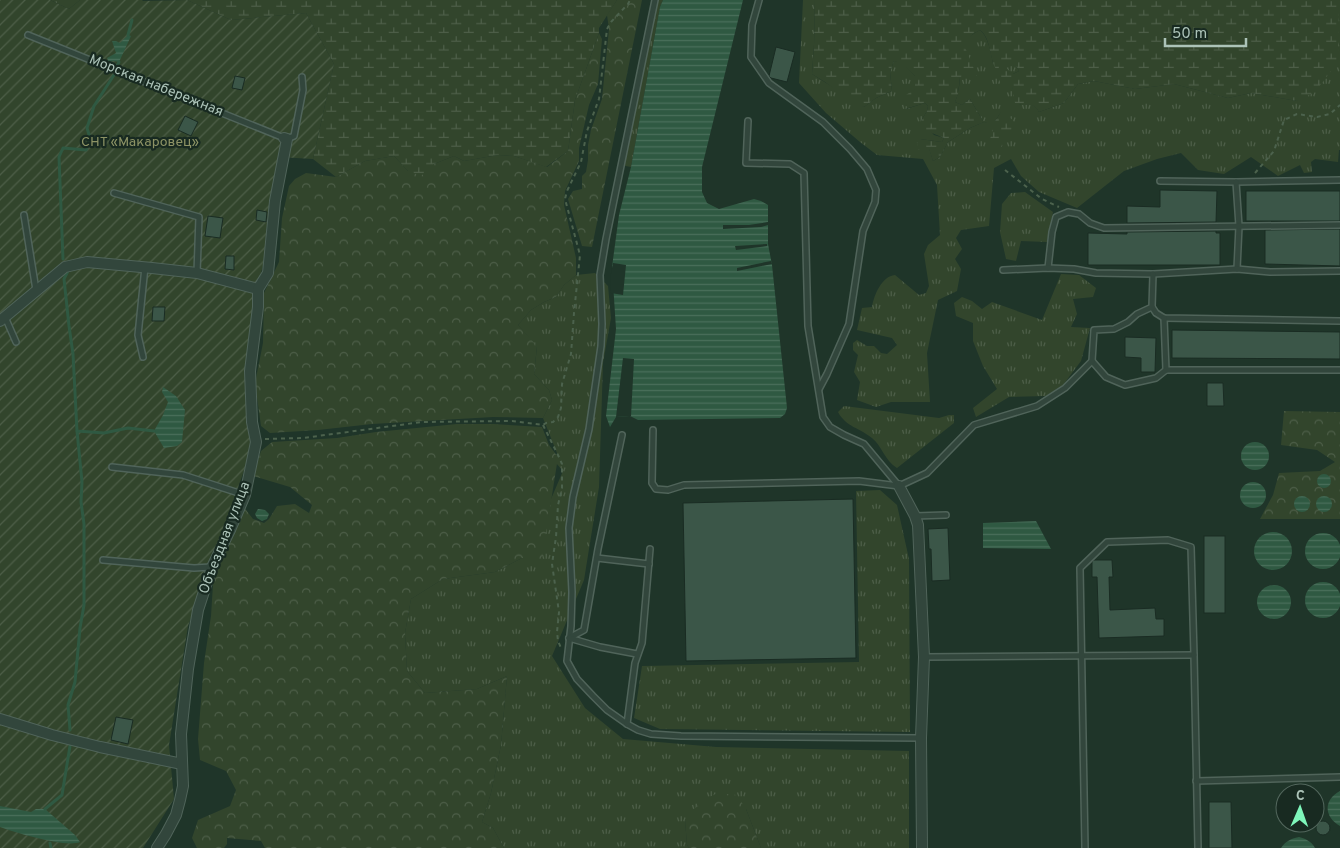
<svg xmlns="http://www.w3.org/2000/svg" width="1340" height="848" viewBox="0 0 1340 848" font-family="Overpass,sans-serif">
  <defs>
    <pattern id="grass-tufts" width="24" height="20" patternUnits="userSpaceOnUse" patternTransform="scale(1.25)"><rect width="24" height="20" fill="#32452c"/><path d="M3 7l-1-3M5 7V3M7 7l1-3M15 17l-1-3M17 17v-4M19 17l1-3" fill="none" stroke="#4d5e48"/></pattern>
    <pattern id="forest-crowns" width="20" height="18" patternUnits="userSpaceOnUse" patternTransform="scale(1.25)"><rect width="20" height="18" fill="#32452c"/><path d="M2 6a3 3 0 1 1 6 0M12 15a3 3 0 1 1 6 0" fill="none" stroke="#4d5e48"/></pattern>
    <pattern id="wetland-marsh" width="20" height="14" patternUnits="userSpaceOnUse" patternTransform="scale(1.25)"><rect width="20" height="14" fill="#32452c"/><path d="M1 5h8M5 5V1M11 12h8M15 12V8" fill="none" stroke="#4d5e48"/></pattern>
    <pattern id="garden-furrows" width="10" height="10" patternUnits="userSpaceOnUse" patternTransform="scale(1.25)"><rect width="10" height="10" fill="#32452c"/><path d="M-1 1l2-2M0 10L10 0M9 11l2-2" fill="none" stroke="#4d5e48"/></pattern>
    <pattern id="water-rules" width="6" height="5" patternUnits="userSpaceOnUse" patternTransform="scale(1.25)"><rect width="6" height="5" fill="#2f5942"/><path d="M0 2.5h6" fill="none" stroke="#4a6f5b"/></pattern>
  </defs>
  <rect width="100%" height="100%" fill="#1f3529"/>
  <g fill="url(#grass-tufts)">
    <path d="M655,0H663L660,7L631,167L621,165Z"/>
    <path d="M803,0H815L814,45L812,74L864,107L876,98L892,91L890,72L894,61L901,62L915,76V89L906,109L925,103L928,106L927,111L921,121L934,135L944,138L942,142L920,139L929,148L933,161L940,157L948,142L970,128L984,122L995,124L1001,112L995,121H983L970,99L962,105L955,102C963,84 958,64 963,46C966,39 974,33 980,30C988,36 991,53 993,63H1008L1017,67L1019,71L1013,74L1012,87L1020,105C1029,104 1034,103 1039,112L1064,103L1078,84L1094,81L1135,89L1174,84L1228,98L1251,93L1297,101L1329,0H1340V150H1339L1338,162L1315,159L1311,162L1312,172L1304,173L1300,165L1278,176L1251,157L1224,174L1198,170L1181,153L1157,159L1124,171L1077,208L1039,192L1021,176L1011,159L994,168L989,226L961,230L956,238L962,249L955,259L961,269L957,291L938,300L927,353L930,402H891L876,407L857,400L860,382L854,372L858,355L853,350V343L857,340L867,346H874L881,353L887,354L897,345L892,338L857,330L862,308L872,307C874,295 882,276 895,275L919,295L926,293L929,286L924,254L928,245L940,235L937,185L923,159L877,155L860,142L826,113L799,83Z"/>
    <path d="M1025,192L1053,212L1047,242L1021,241L1016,261L1006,259L1000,232L1002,204L1011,193Z"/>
    <path d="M595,273L608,286L611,318L603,363L599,487L584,580L552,656L585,708L623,739L716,747L909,751V848H761L746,809L685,820L687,845L689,848H504L493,828L482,822L491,793L501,745L507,676L477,689L425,693L407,671L405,633L411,599L443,579L495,572L522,558L548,517L551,499L563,471L556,463L557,453L543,418L552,400L549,390L534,374L537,347L518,325L531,310L544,302L556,297L564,285L576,275Z"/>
    <path d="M1061,274L1079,275L1096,288L1093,297L1073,299L1077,314L1071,327L1090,328L1081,361L1063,385L1046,396L1009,397L976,417L973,408L997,389L983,366L973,341V323L956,316L954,303L962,297L972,301L982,309L992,302L1042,320Z"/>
    <path d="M844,406L939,418L949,415H954V423L897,468C885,461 882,446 872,438C860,428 846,427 838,412Z"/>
    <path d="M880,490L897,505L909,559L910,732L660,729L634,718L642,666L859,662L856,491Z"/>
  </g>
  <g fill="url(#forest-crowns)">
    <path d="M617,0H642L592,247L582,246L568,199L573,191L582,189V176L586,172L588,160V145L591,130L602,99L609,29L607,15Z"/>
    <path d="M599,33L602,39L598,84L589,105L579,148V161L565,191L564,205L576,258V275L564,285L556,297L544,302L531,310L518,325L537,346L534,374L549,390L552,400L543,418L493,417L372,424L318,430L270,433L261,426L255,383L263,343L264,293L279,262L282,218L289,186L295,179L306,173L336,177L365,161L394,156L408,171L434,164L454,156L464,161L498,155L514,156L547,167L568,151L575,100Z"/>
    <path d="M1284,411L1340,412V519H1260L1273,495L1279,473L1320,471L1335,462L1317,450L1281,445Z"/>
    <path d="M457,424H494L542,427L549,445L558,457L542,559L522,558L495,572L443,579L411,599L405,633L407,671L425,693L477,689L507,676L501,745L491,793L482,822L493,828L504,848H265L261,841L227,838V844L224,848H197L192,838L198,820L230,806L236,790L226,771L200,760L198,739L204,663L211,616L214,569L243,506L253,519L264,523L269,519L277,506L295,504L309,513L312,505L290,487L253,476L261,451L272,442L337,438L376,432Z"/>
    <path d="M717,793L737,795L746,809L761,848H689L687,845L685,820L700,803Z"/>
  </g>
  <g fill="url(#wetland-marsh)">
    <path d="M50,0H80L69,9Z"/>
    <path d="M187,0H617L599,28V33L575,100L568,151L546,167L514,156L498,155L464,161L454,156L434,164L421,176L408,171L394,156L365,161L336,177L313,159L334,64L306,13L231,20Z"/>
    <path d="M815,0H1339L1338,62L1315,92L1297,101L1251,93L1228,98L1174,84L1135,89L1094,81L1078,84L1064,103L1039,112C1032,100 1025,108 1015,103L1012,87L1000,82L997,74L1006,68L1013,74L1019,71L1017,67L1008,64L1002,68L996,69C989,57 991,38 980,30L973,34L964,45L977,76L960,77L958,94L955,102L962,105L970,99L983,121H995L1001,112L1013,120L1012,129L1001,148L989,143L994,125L984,122L970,128L948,142L940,157L933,161L929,149L918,150L917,143L920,139L942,142L944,138L922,129L921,121L927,111L928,106L925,103L905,109L903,97L915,89V76L901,63L894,61L890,72L892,91L876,98L864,107L853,103L825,82L812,74L814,45Z"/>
  </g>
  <path fill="url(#garden-furrows)" d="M0,0H50L69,9L80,0H142L143,1L187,0L231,20L306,13L334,64L313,159L279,157L268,214L263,266L253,299L249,352L254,443L188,626L169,745L174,799L143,848H0Z"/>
  <g fill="url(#water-rules)">
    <path d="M663,0H743L702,167V192L707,203L719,209L754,199L761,201L768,205V244L772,265L787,408L785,414L780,418L638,420L630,416L616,417L610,427L606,416L616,329L612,267L619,215L631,167L660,7Z"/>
    <path d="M128,35L131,36L119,62L113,61L109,63L107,58L116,53L112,41H116L120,43Z"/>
    <path d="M163,387L176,396L185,410L182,442L177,446L164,448L154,431L163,415L168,402L162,392Z"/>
    <circle cx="1255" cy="456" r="14"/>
    <circle cx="1324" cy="481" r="7"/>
    <circle cx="1253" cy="495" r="13"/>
    <circle cx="1302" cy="504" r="8"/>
    <circle cx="1324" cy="504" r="8"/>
    <path d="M258,509L265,510L269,514L267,519L262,521L257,518L255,514Z"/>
    <path d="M1036,521L1051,549L983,548V523Z"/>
    <circle cx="1273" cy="551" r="19"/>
    <circle cx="1323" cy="551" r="18"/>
    <circle cx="1323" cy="600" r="18"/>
    <circle cx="1274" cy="602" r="17"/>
    <path d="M1340,791V826C1324,817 1323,800 1340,791Z"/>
    <path d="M0,806L31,812L36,809H45L75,835L80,842C66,848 17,833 0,827Z"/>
    <path d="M1299,837C1306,839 1311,841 1315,848H1281C1286,841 1290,839 1299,837Z"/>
  </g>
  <g fill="#1f3529">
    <path d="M768,222V225L761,227L723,229V225H749Z"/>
    <path d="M767,244V246L736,250L735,246Z"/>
    <path d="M771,261L772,264L737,271V268Z"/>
    <path d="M613,263L626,265L623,295L611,293L610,279Z"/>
    <path d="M623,358L634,359L631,416L616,417Z"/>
  </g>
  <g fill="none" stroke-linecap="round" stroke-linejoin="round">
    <g stroke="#2f5942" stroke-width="3">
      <path d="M128,35L132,20"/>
      <path d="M117,66L119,62"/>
      <path d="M63,259L59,157L63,148L86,150L90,138L87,128L94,106L114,75"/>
      <path d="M68,271L64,279L69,326L73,354L77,431L104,433L128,428L154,431"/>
      <path d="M70,730L68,705L75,682L80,628L84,605V524L81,502L82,482L77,431"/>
      <path d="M45,809L62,795L70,746"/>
      <path d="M50,843L51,848"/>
    </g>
  </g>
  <g fill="#3b5648" stroke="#1a2c23">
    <path d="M776,47L795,52L787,82L771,78L769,76Z"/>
    <path d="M235,76L245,78L242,90L232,88Z"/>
    <path d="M185,116L198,122L191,136L178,130Z"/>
    <path d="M1160,190L1217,191L1216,222L1127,223V206L1160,207Z"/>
    <rect x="1246" y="191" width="94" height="30"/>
    <path d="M257,210L267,212L266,222L256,220Z"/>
    <path d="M208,216L223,218L220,238L205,236Z"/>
    <path d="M1340,229V266L1265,264V230Z"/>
    <path d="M1216,231V233H1220V265H1088V233L1127,234V232Z"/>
    <path d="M226,256H234V270L225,269Z"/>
    <path d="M153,307H165L164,321H152Z"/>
    <path d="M1172,330L1340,332V359L1172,358Z"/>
    <path d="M1125,337L1156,338L1155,372H1141V358L1125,357Z"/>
    <path d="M1207,383H1223L1224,406H1207Z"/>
    <path d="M853,499L856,658L686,661L683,503Z"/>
    <path d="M948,528L950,580L932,581L931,549H929L928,529Z"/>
    <rect x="1204" y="536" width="21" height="77"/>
    <path d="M1094,560H1112L1113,577H1109L1110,610L1155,608L1156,619H1164V636L1099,638L1097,577H1092V562Z"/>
    <path d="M116,717L133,720L128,744L111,740Z"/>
    <path d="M1209,802H1231L1232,848H1209Z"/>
    <circle cx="1323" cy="828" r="7"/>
  </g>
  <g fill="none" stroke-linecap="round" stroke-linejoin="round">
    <g stroke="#50645a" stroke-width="8">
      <g id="service">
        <path d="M655,0L606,239L600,275L602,324L601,346L589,429L573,497L569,528L572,592L571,626L567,661L577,679L593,696L607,710L627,724L638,730L651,734L681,736L921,738"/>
        <path d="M759,0L752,25L751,57L769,83L823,122L850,149L867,169L876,190L875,202L863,231L849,324L827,374L819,389"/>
        <path d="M28,35L284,138"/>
        <path d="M748,121L746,163L790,164L804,173L808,326L823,417L830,427L844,435L864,444L899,486"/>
        <path d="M287,139L294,136L303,90L302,77"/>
        <path d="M1160,181L1236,182L1340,180"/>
        <path d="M1236,182L1239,226L1237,269"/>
        <path d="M114,193L199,217L197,273"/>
        <path d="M24,215L36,290"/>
        <path d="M1048,268L1052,232L1056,217L1068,212L1079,214L1090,223L1104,228L1340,225"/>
        <path d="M1003,270L1048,268L1074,269L1096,273L1153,274L1237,269L1270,272L1340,271"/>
        <path d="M1152,307L1156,313L1164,318L1340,321"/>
        <path d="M5,317L16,342"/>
        <path d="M1164,318L1166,370"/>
        <path d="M143,357L138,335L145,267"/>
        <path d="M1092,361L1106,377L1125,385L1156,378L1166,370H1340"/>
        <path d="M653,430L652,483L656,489L668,490L684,485L859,481L899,486L927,473L974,425L1037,406L1065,388L1092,361L1094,330L1114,329L1128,322L1137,314L1152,307L1153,274"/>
        <path d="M112,467L183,475L245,495"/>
        <path d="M915,516L946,515"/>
        <path d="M597,558L649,564"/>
        <path d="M103,560L194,568L211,567"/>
        <path d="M569,638L584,630L598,549L622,435"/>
        <path d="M569,638L600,647L637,654"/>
        <path d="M924,657L1194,655"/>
        <path d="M627,724L635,663L642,643L650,549"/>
        <path d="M1196,781L1340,777"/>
        <path d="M1085,848L1080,568L1107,542L1168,540L1191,547L1194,655L1198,848"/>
      </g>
    </g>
    <g stroke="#50645a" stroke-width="12">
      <g id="minor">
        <path d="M0,321L65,267L87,262L152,268L197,273L258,289"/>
        <path d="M899,486L915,516L918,525L924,657L921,738L922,848"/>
        <path d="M0,719L52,735L100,747L182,764"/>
        <path d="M157,848L166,834L176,815L180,800L183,786L181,734L188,669L198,610L212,567L230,530L245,495L256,442L252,422L250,371L258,307V289L268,273L275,201L287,139L284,138"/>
      </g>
    </g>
    <g stroke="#4c624d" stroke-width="2" stroke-dasharray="4 4" stroke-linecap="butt">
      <path d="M1005,170L1042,199L1059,207"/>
      <path d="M1255,173L1274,151L1284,120L1297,114L1317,117L1330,114L1340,105"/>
      <path d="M543,425L558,455L562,464V488L558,505L556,537L552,564L559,612L557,632L558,641L561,648"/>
      <path d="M265,439L303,438L422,422L512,421L543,425L546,423L553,422L558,417L561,408L562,384L571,354L574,313L580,255L565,199L567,191L581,162L587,131L599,99L607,29L611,22L628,4L630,0"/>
    </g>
    <use href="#service" stroke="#32463c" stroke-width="5"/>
    <use href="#minor" stroke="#32463c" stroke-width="10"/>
  </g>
  <g text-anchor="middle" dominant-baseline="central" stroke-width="4.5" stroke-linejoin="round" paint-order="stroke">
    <g font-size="14" fill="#acc3b8" stroke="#182a21">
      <text transform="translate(156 86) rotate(22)">Морская набережная</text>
      <text transform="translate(225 538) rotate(-69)">Объездная улица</text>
    </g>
    <g font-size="14" fill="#8d9365" stroke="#182a21">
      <text x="140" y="142">СНТ «Макаровец»</text>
    </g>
  </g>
  <g transform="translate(1300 808) rotate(2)"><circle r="24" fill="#182a21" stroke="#53675d"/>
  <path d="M0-4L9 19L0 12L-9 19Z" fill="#7ef6ba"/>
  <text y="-8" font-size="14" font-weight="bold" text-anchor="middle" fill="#acc3b8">С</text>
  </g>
  <path d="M1165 38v8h81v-8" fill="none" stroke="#acc3b8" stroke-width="2.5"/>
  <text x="1172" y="38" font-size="15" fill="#acc3b8" stroke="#182a21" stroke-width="4" paint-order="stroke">50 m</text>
</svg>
